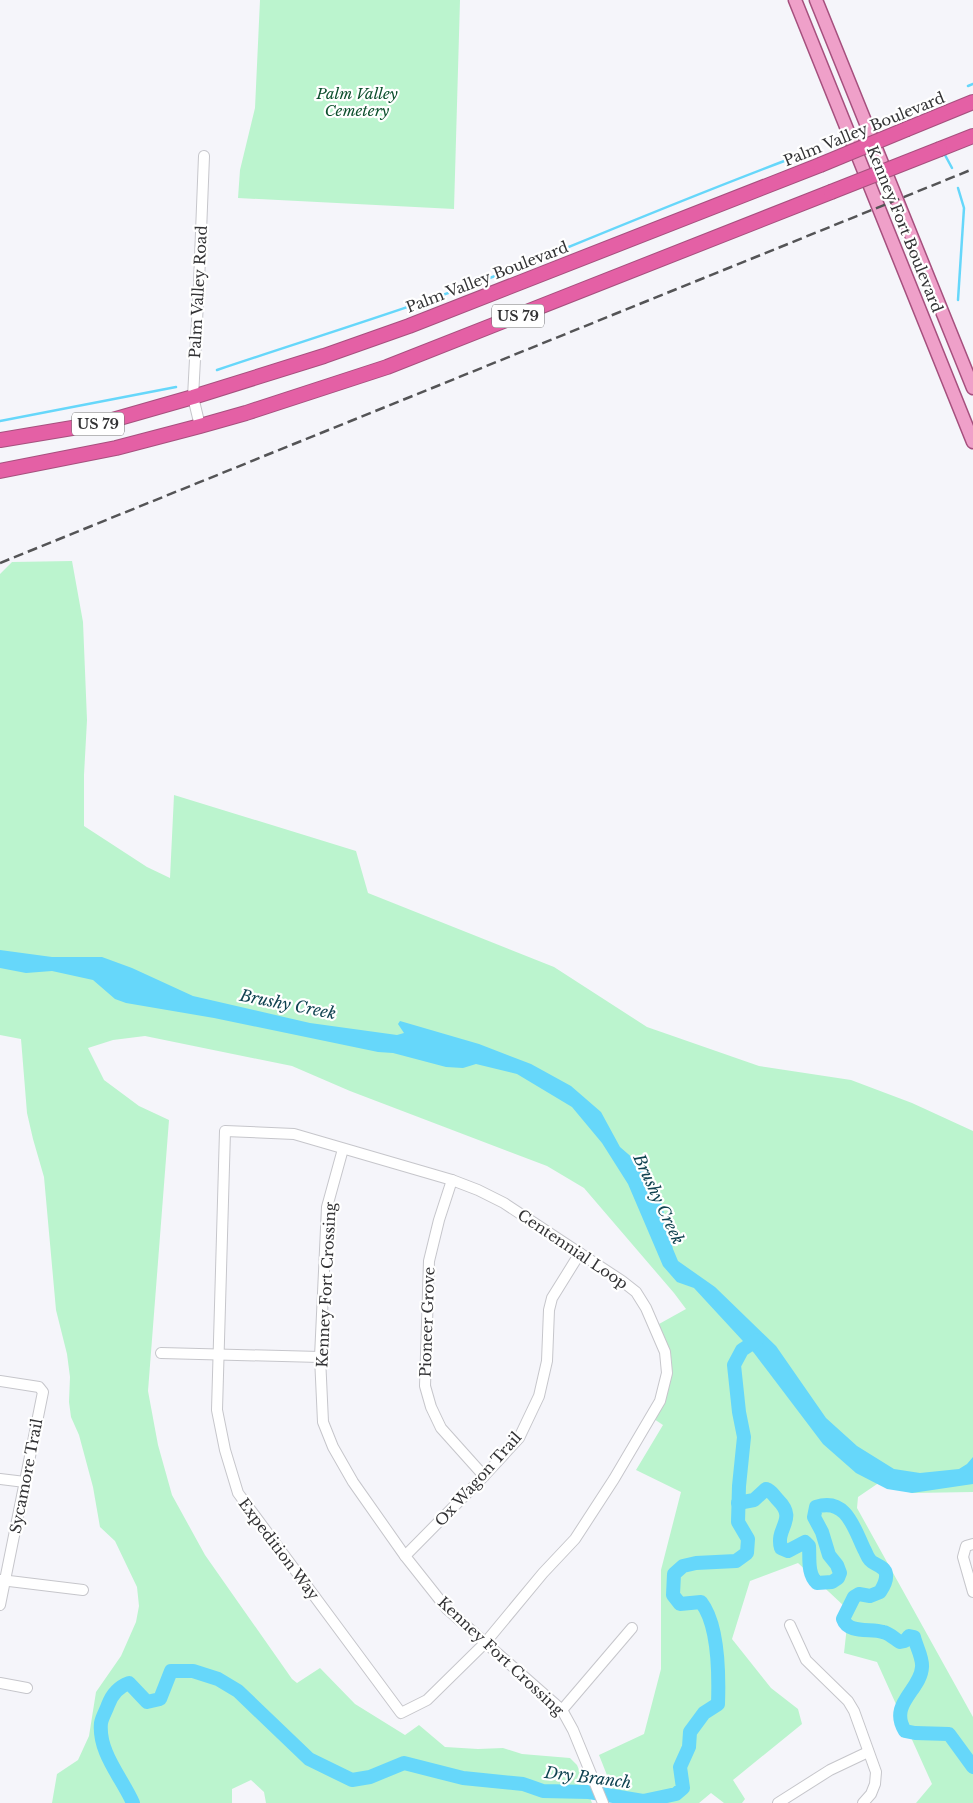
<svg xmlns="http://www.w3.org/2000/svg" width="973" height="1803" viewBox="0 0 973 1803" font-family="'Libre Baskerville',serif">
  <rect width="100%" height="100%" fill="#f5f5fa"/>
  <g fill="#bbf4ce">
    <path d="M260,0H460L454,209L238,198L240,170L255,108Z"/>
    <path d="M72,561L83,622L87,720L84,775V826L147,867L170,878L174,795L356,851L368,893L554,967L647,1027L759,1066L851,1080L912,1103L973,1131V1492L912,1493L880,1482L858,1497L857,1508L973,1717V1803H916L932,1784L877,1662L844,1653L847,1626L844,1606L798,1563L750,1581L732,1639L771,1688L798,1709L802,1724L733,1780L745,1799L742,1803H724L711,1793L699,1803H618L599,1755L644,1734L661,1669V1570L681,1492L636,1470L663,1425L654,1419C665,1398 676,1377 670,1352C668,1343 662,1333 659,1324L686,1309L674,1293L584,1188L547,1166L350,1091L292,1066L145,1036L113,1040L88,1048L104,1080L139,1106L169,1120L148,1391L158,1445L172,1495L205,1555L292,1679L297,1683L320,1668L355,1704L405,1735L419,1725L445,1747L478,1749L503,1748L522,1754L570,1758L577,1765L592,1803H266L264,1792L251,1780L232,1789V1803H52L57,1774L78,1760L89,1736L96,1692L121,1656L136,1622L139,1606L137,1587L115,1541L100,1527L93,1487L79,1435L71,1417L69,1402L70,1377L67,1354L56,1310L44,1177L33,1139L27,1113L21,1039L0,1035V574L12,562Z"/>
  </g>
  <path fill="#66d7fa" d="M0,950L52,957H102L132,968L193,996L310,1023L397,1035L404,1033L398,1024L400,1021L479,1044L531,1064L571,1086L601,1112L620,1147L635,1160L657,1186L673,1249L678,1261L715,1287L776,1346L826,1418L857,1446L894,1469L920,1473L959,1469L967,1464L973,1457V1484L912,1493L887,1489L856,1473L823,1444L754,1353L694,1288L677,1282L663,1266L628,1184L602,1143L572,1107L517,1074L476,1064L463,1068L446,1067L393,1053L378,1052L214,1018L126,1003L115,999L93,980L52,971L26,973L0,968Z"/>
  <g fill="none" stroke-linecap="round" stroke-linejoin="round">
    <g stroke="#66d7fa" stroke-width="2.5">
      <path d="M968,86L973,84"/>
      <path d="M918,106L943,96"/>
      <path d="M945,155L952,168"/>
      <path d="M958,300L964,208L958,188"/>
      <path d="M217,370C330,332 444,298 554,253C639,218 724,183 811,151"/>
      <path d="M0,421L176,387"/>
    </g>
    <g stroke="#66d7fa" stroke-width="14">
      <path d="M738,1503L754,1500L766,1489C772,1491 773,1495 778,1500C798,1520 775,1527 781,1548L788,1551L805,1542L809,1546C810,1558 807,1574 817,1583L832,1582L838,1578L840,1573L837,1565L829,1555L822,1532L814,1517L816,1507C846,1497 854,1528 864,1549C866,1552 867,1557 870,1560C874,1565 885,1566 886,1574C887,1581 883,1587 880,1592L870,1596L859,1594L854,1597L843,1619C848,1634 871,1628 883,1632C889,1633 895,1639 900,1642L905,1641L909,1636L914,1637C916,1646 923,1658 922,1667C921,1690 888,1704 905,1731L915,1733L949,1734L973,1767"/>
      <path d="M133,1803C122,1778 98,1752 101,1723C102,1717 106,1711 108,1705C112,1694 118,1687 129,1683L147,1702L160,1699L171,1671H193L218,1679L238,1691L309,1759L352,1780L370,1777L404,1763L463,1778L523,1784L543,1791L589,1792L643,1801L676,1794L683,1788L680,1767L689,1747L690,1732L704,1713L718,1704C719,1675 719,1625 701,1602L680,1604L673,1595L674,1574L683,1566L696,1563L736,1561L747,1553L748,1539L738,1522L739,1486L744,1437L739,1412L734,1365L742,1350L757,1340"/>
    </g>
    <g stroke="#c6c6cb" stroke-width="12">
      <g id="minor">
        <path d="M200,426L193,397L199,283L204,156"/>
        <path d="M225,1131L294,1134L452,1180L478,1190L504,1203L622,1281L636,1292L646,1308L665,1352L667,1373L660,1401L614,1479L575,1539L543,1573L485,1643L427,1700L401,1713L238,1493L225,1450L217,1410Z"/>
        <path d="M343,1149L327,1207L320,1357L323,1422L333,1447L353,1482L405,1556L447,1609L562,1710L573,1730L603,1803"/>
        <path d="M452,1180L439,1220L429,1261L425,1386L431,1407L441,1428L484,1476"/>
        <path d="M161,1353L320,1357"/>
        <path d="M0,1381L39,1387L43,1392L0,1605"/>
        <path d="M0,1479L25,1482"/>
        <path d="M973,1544L966,1546L963,1557L973,1592"/>
        <path d="M405,1556L484,1476L519,1438L539,1396L547,1361L549,1310L552,1298L580,1253"/>
        <path d="M1,1580L83,1590"/>
        <path d="M790,1625L806,1660L848,1701L854,1711L876,1772L875,1784L871,1794L863,1803"/>
        <path d="M0,1683L27,1688"/>
        <path d="M562,1710L632,1628"/>
        <path d="M778,1803L830,1770L868,1752"/>
      </g>
    </g>
    <g stroke="#a6507e" stroke-width="15">
      <g id="major">
        <path d="M795,0L973,442"/>
        <path d="M816,0L973,388"/>
      </g>
    </g>
    <g stroke="#a6507e" stroke-width="16">
      <g id="highway">
        <path d="M907,129L973,102"/>
        <path d="M940,149L973,136"/>
        <path d="M0,440L102,423L193,397L324,356L409,326L820,165"/>
        <path d="M0,471L116,448L200,426L246,413L387,367L831,192"/>
      </g>
    </g>
    <use href="#minor" stroke="#fff" stroke-width="10"/>
    <use href="#major" stroke="#efa0c9" stroke-width="12"/>
    <use href="#highway" stroke="#e460a5" stroke-width="14"/>
    <path stroke="#545456" stroke-width="2.5" stroke-dasharray="10 5" stroke-linecap="butt" d="M0,563L973,169"/>
    <g stroke="#a6507e" stroke-width="16" stroke-linecap="butt">
      <g id="highway-bridge">
        <path d="M820,165L907,129"/>
        <path d="M831,192L940,149"/>
      </g>
    </g>
    <use href="#highway-bridge" stroke="#e460a5" stroke-width="14"/>
  </g>
  <g text-anchor="middle" dominant-baseline="central" stroke-width="4.5" stroke-linejoin="round" paint-order="stroke">
    <g fill="#fff" stroke="#707072" stroke-width="1">
      <rect x="492" y="304.5" width="52" height="23" rx="4"/>
      <rect x="72" y="412.5" width="52" height="23" rx="4"/>
    </g>
    <g font-size="14" font-weight="bold" fill="#333335">
      <text x="518" y="316">US 79</text>
      <text x="98" y="424">US 79</text>
    </g>
    <g font-size="15" font-style="italic" fill="#0d4f2d" stroke="#fff">
      <text x="357" y="93">Palm Valley<tspan x="357" dy="17">Cemetery</tspan></text>
    </g>
    <g font-size="15" fill="#333335" stroke="#fff">
      <text transform="translate(864 129) rotate(-22)">Palm Valley Boulevard</text>
      <text transform="translate(905 229) rotate(68)">Kenney Fort Boulevard</text>
      <text transform="translate(487 277) rotate(-21)">Palm Valley Boulevard</text>
      <text transform="translate(198 292) rotate(-87)">Palm Valley Road</text>
      <text transform="translate(573 1249) rotate(34)">Centennial Loop</text>
      <text transform="translate(326 1285) rotate(-87)">Kenney Fort Crossing</text>
      <text transform="translate(427 1322) rotate(-88)">Pioneer Grove</text>
      <text transform="translate(26 1476) rotate(-79)">Sycamore Trail</text>
      <text transform="translate(478 1479) rotate(-48)">Ox Wagon Trail</text>
      <text transform="translate(279 1549) rotate(53)">Expedition Way</text>
      <text transform="translate(501 1656) rotate(43)">Kenney Fort Crossing</text>
    </g>
    <g font-size="16" font-style="italic" fill="#104351" stroke="#fff">
      <text transform="translate(288 1004) rotate(11)">Brushy Creek</text>
      <text transform="translate(659 1199) rotate(65)">Brushy Creek</text>
      <text transform="translate(588 1777) rotate(7)">Dry Branch</text>
    </g>
  </g>
</svg>
